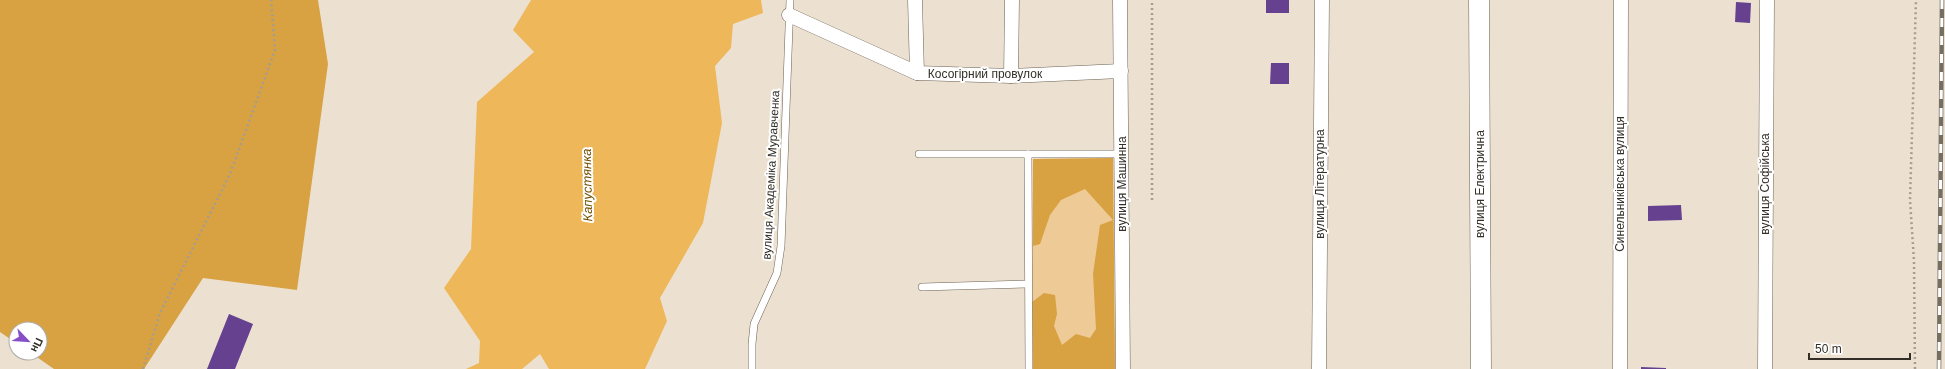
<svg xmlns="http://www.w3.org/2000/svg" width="1945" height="369" viewBox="0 0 1945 369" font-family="Arial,sans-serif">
  <rect width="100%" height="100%" fill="#ece1d1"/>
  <path fill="#eecb96" d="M1113,158L1115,369H1032L1033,159Z"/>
  <g fill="#d8a142">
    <path d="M0,0H318L328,64L297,290L203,278L144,369H54L31,353H40V329H16V343L0,332Z"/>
    <path d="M1113,158L1115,369H1032V302L1044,293L1055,295L1057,314L1054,326L1062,345L1076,334L1090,338L1096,329L1093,274L1100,225L1113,220L1085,189L1061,200L1050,215L1040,244L1033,246V159Z"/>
  </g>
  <path fill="#eeb759" d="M531,0H761L763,13L733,24L731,48L715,66L722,123L703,223L660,298L667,321L645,369H549L540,354L522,369H466L479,363L480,341L444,288L471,249L477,102L534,52L513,30Z"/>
  <g fill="#654190">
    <rect x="1266" y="0" width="23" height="13"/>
    <path d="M1736,2L1751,3L1750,23L1735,22Z"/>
    <path d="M1271,63H1289V84H1270Z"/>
    <path d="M1681,205L1682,220L1648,221V206Z"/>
    <path d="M229,314L253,324L235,369H207Z"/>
    <path d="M1641,367L1666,368V369H1641Z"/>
  </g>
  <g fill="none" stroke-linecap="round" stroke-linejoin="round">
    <g stroke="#6b6153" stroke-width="8">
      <g id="lane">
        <path d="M919,154H1122"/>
        <path d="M1028,154L1029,369"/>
        <path d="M922,287L1028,284"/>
        <path d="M752,369V344L754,324L777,273L781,246L790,0"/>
      </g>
    </g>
    <g stroke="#6b6153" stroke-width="15">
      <g id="street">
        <path d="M915,0L917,73"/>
        <path d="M1120,0L1123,369"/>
        <path d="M789,15L917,73L1011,76L1121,71"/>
        <path d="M1011,76L1012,0"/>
        <path d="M1319,369L1322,0"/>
        <path d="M1620,369L1621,0"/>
        <path d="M1765,369L1767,0"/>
      </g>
    </g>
    <g stroke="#6b6153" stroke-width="21">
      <path id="secondary" d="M1479,0L1481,369"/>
    </g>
    <g stroke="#a59d91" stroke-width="2.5" stroke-dasharray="2 3" stroke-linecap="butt">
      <path d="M1152,200V0"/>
      <path d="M143,369L160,313L230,174L275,50L271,0"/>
      <path d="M1915,369L1914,261L1910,200L1916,0"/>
    </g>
    <use href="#lane" stroke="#fff" stroke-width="7"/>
    <use href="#street" stroke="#fff" stroke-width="14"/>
    <use href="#secondary" stroke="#fff" stroke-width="20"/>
    <g stroke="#746e63" stroke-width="4.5">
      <path id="rail" d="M1939,369L1942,0"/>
    </g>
    <use href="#rail" stroke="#fff" stroke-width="3" stroke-dasharray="9" stroke-linecap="butt"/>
  </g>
  <g text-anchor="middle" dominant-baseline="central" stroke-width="4" stroke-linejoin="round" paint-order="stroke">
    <g font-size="12" fill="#332f28" stroke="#fff">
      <text x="985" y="74">Косогірний провулок</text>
      <text transform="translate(771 175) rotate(-87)">вулиця Академіка Муравченка</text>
      <text transform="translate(1122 184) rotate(-90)">вулиця Машинна</text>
      <text transform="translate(1320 184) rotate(-90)">вулиця Літературна</text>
      <text transform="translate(1480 184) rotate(-90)">вулиця Електрична</text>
      <text transform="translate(1620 184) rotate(-90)">Синельниківська вулиця</text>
      <text transform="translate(1765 184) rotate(-90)">вулиця Софійська</text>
    </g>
    <g font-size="13" font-style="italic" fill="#734f00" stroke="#fff">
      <text transform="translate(587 185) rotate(-91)">Капустянка</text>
    </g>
  </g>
  <g transform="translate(28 341) rotate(115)"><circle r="19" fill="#ffffff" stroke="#adaca9"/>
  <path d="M0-3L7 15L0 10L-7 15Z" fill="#874fc7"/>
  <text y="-6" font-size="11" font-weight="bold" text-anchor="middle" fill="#332f28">Пн</text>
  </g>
  <path d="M1809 353v6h101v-6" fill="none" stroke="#332f28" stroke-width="2"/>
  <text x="1815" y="353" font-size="12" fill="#332f28" stroke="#ffffff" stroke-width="3" paint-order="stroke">50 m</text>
</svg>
